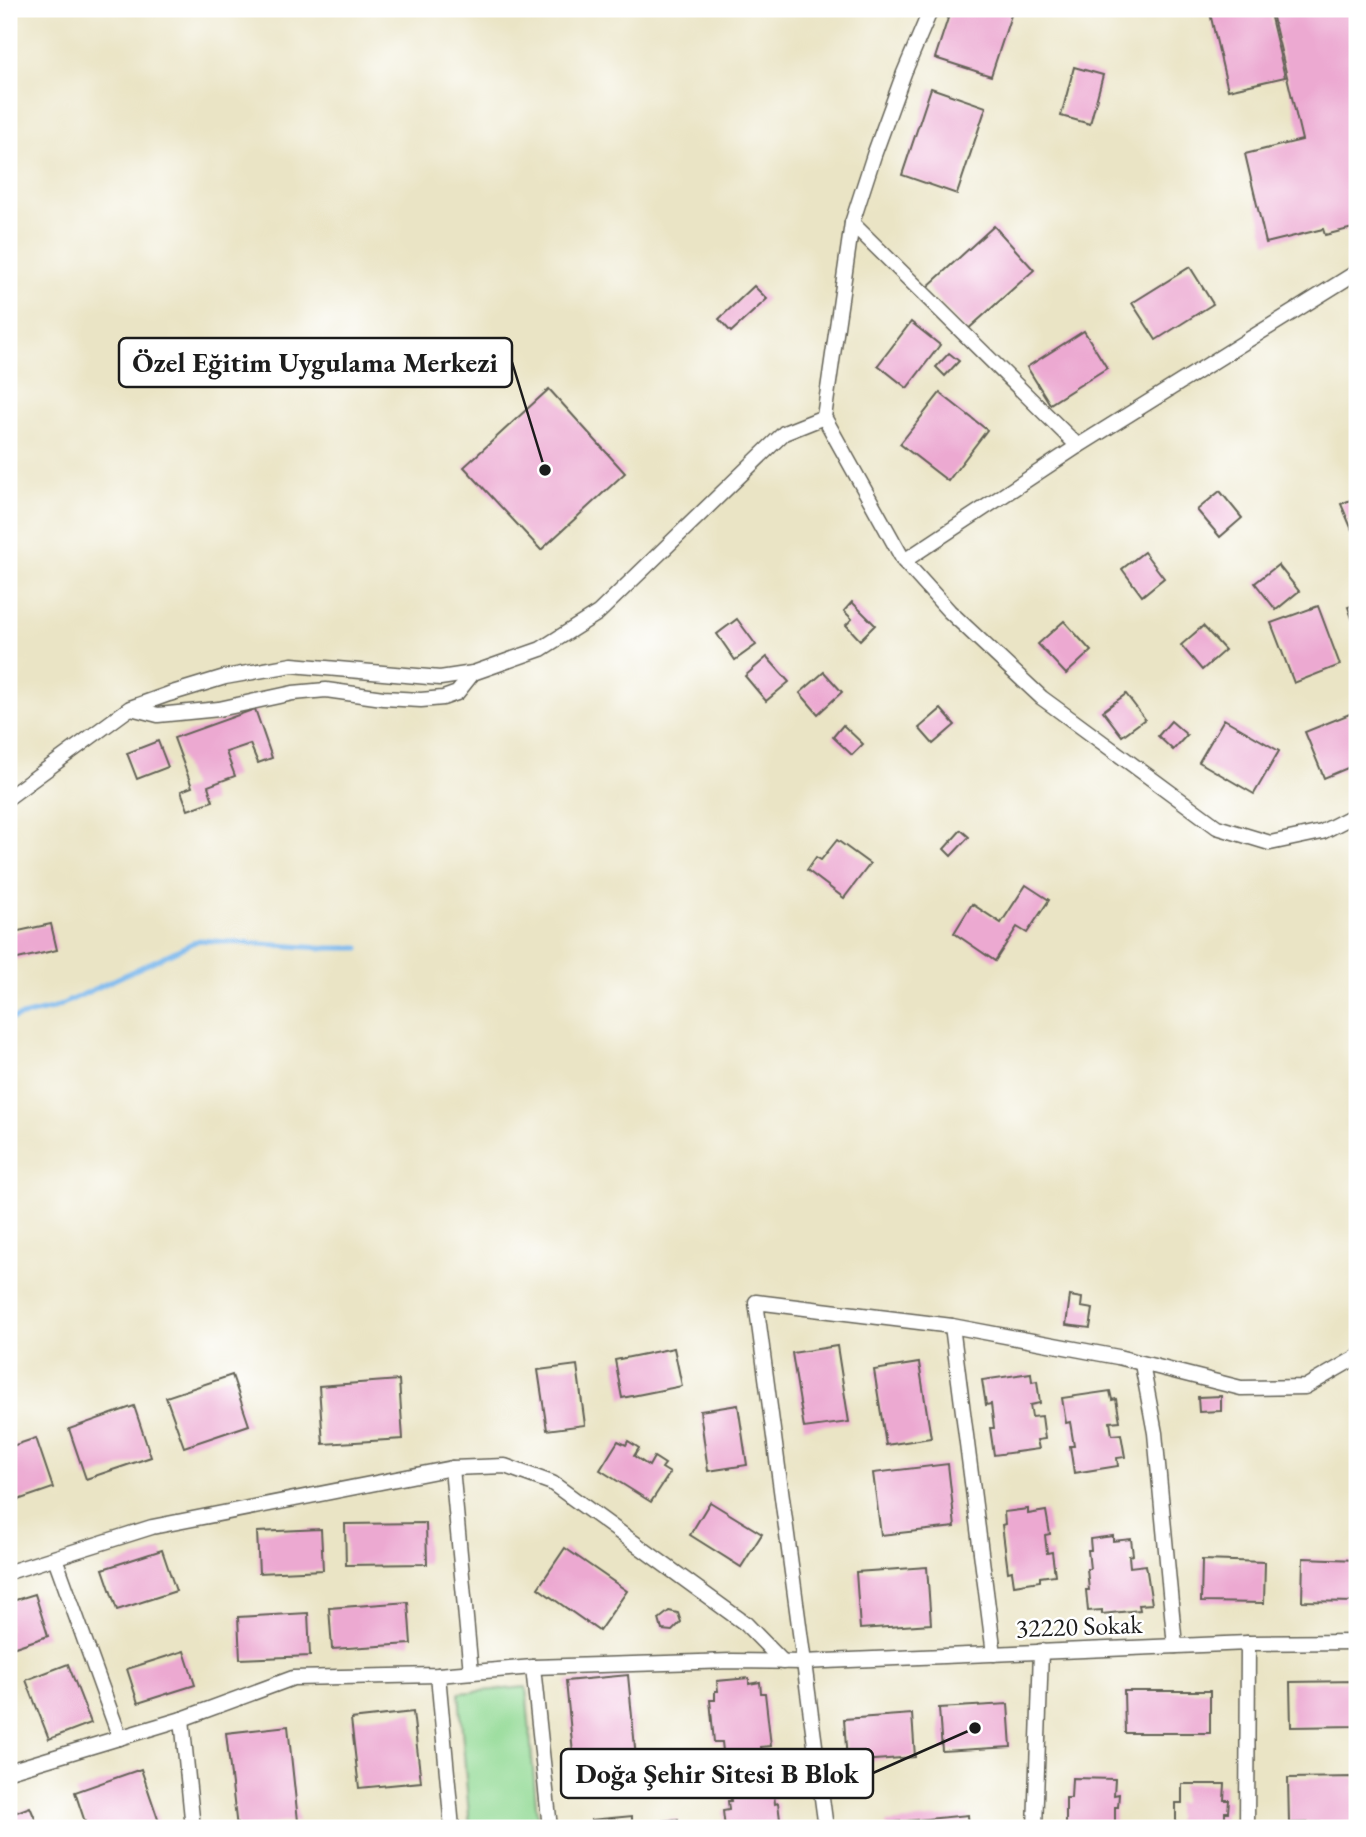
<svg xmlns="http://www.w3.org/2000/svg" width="1366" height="1837" viewBox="0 0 1366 1837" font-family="'EB Garamond',serif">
  <rect width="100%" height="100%" fill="#fff"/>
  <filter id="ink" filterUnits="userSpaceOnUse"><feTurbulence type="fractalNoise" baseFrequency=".0143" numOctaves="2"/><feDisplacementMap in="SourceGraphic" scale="14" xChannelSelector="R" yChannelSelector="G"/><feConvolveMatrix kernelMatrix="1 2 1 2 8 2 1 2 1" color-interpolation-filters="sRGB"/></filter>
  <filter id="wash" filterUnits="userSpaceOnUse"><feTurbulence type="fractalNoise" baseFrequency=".00686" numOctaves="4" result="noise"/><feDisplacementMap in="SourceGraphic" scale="28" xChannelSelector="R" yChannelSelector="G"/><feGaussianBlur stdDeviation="1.57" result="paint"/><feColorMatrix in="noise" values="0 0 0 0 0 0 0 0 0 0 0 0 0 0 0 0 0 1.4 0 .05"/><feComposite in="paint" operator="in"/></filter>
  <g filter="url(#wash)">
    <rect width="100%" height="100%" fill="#eae4c5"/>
    <path fill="#93da95" stroke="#587b58" stroke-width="2" d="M526,1687L538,1828H470L459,1693Z"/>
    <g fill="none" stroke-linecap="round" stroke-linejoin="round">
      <path stroke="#7ab8ed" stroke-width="5" d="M9,1019L52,1009L199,940L322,948H359"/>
    </g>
    <g id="blocks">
      <g fill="#eca9d1">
        <path d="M951,9H1013L991,76L935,58Z"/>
        <path d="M1209,9H1269L1285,77L1228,90Z"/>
        <path d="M1271,9H1357V227L1325,235L1323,229L1266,243L1245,154L1302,140Z"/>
        <path d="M1074,67L1103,75L1090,124L1061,116Z"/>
        <path d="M931,88L986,107L957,194L902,175Z"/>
        <path d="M994,226L1034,270L966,331L927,287Z"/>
        <path d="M1190,267L1213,304L1156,340L1132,303Z"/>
        <path d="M754,286L767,299L731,332L719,319Z"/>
        <path d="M911,322L940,345L907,388L878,365Z"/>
        <path d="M1084,331L1107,368L1050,404L1027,367Z"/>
        <path d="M949,353L959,361L945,376L936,367Z"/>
        <path d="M549,389L625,473L541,550L464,467Z"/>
        <path d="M940,393L987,430L948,481L900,444Z"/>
        <path d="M1220,491L1242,518L1220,537L1197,510Z"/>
        <path d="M1357,497V528L1352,530L1341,504Z"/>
        <path d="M1144,552L1164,578L1142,596L1122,569Z"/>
        <path d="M1278,565L1299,591L1276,610L1255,583Z"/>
        <path d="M852,602L875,625L860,640L846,625L852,619L844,611Z"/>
        <path d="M1357,604V632L1348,607Z"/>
        <path d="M1318,606L1340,665L1294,683L1271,623Z"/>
        <path d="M737,619L756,645L735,660L717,634Z"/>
        <path d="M1064,621L1091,651L1066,674L1038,644Z"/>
        <path d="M1203,626L1225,650L1202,670L1181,645Z"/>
        <path d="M767,657L789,682L766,701L745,676Z"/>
        <path d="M824,672L842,692L818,714L800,693Z"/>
        <path d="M1126,694L1145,719L1122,736L1103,711Z"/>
        <path d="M255,709L272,758L258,763L250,744L226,752L235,776L208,786L213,801L188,810L181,791L192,787L174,738Z"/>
        <path d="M941,709L955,725L933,744L919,728Z"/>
        <path d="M1357,711V764L1324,778L1305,732Z"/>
        <path d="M1224,719L1279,751L1254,794L1199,762Z"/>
        <path d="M1171,721L1187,735L1173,750L1158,736Z"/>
        <path d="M843,725L863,744L852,755L833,737Z"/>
        <path d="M158,741L168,767L137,779L127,753Z"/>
        <path d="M961,830L969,837L951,856L944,849Z"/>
        <path d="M837,840L870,864L844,898L807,870L816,857L821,860Z"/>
        <path d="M1026,885L1049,900L1027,933L1017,927L995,961L954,933L972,904L1001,923Z"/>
        <path d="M51,924L57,950L9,961V933Z"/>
        <path d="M1070,1296L1082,1298L1081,1307L1093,1309L1090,1328L1066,1325Z"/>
        <path d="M837,1346L849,1422L804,1428L792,1353Z"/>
        <path d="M674,1348L682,1386L622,1398L615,1360Z"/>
        <path d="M919,1363L931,1438L886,1445L874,1370Z"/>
        <path d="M577,1365L585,1425L547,1430L538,1370Z"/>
        <path d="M1031,1373L1032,1382L1037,1381L1040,1403L1030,1405L1032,1417L1042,1416L1045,1439L1037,1440L1039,1449L994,1455L990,1428H994L991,1404L986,1405L982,1380Z"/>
        <path d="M232,1375L249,1425L184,1447L166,1397Z"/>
        <path d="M399,1380L403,1439L323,1444L319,1386Z"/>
        <path d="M1110,1391L1112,1400L1116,1399L1120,1421L1110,1422L1112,1435L1121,1434L1125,1457L1117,1458L1118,1466L1074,1473L1070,1446H1074L1070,1422L1066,1423L1062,1398Z"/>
        <path d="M1221,1396V1411L1199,1412L1198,1397Z"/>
        <path d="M738,1405L747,1465L708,1471L700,1411Z"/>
        <path d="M134,1406L151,1457L86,1479L69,1429Z"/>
        <path d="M36,1438L53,1488L9,1503V1447Z"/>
        <path d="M618,1441L626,1445L628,1441L639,1448L634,1456L649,1466L654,1457L665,1464L662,1468L670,1473L651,1502L600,1470Z"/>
        <path d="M948,1464L955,1527L881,1535L873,1473Z"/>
        <path d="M710,1502L762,1534L741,1567L690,1535Z"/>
        <path d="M1028,1509V1514L1046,1511L1050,1534L1045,1535L1047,1553L1052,1552L1055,1575L1040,1577V1581L1014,1585L1012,1571L1008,1572L1002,1525L1005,1524L1004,1512Z"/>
        <path d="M426,1523L427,1564L346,1565L345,1524Z"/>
        <path d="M321,1529L323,1570L259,1573L257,1532Z"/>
        <path d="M1113,1536V1541L1131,1539L1133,1555L1129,1556L1130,1567L1146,1565L1152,1604L1139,1605L1140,1610L1102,1614V1610L1088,1611L1086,1590H1089L1087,1569H1090L1088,1550H1091L1090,1539Z"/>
        <path d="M565,1548L627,1591L599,1631L538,1588Z"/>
        <path d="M162,1550L176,1591L117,1610L103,1569Z"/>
        <path d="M1303,1558L1357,1560V1602L1302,1601Z"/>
        <path d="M1202,1560L1265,1562L1264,1603L1201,1602Z"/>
        <path d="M927,1567L931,1624L860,1629L856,1572Z"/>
        <path d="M35,1594L48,1636L9,1649V1602Z"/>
        <path d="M408,1602L411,1644L332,1649L329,1608Z"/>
        <path d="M669,1611L678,1613L681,1622L672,1631L662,1630L659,1619Z"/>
        <path d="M308,1613L310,1656L240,1659L238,1617Z"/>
        <path d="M184,1651L195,1685L138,1703L127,1669Z"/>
        <path d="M68,1664L91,1723L49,1739L26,1680Z"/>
        <path d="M628,1675L636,1758L574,1764L566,1681Z"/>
        <path d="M749,1678V1684L760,1682L761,1693H765L771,1746L761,1747L762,1755L729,1758L728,1751H723L722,1742H714L710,1700H715V1691H718L717,1681Z"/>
        <path d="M1356,1681L1357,1726L1291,1727L1290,1682Z"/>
        <path d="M1124,1691H1210V1733H1125Z"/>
        <path d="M1008,1704L1011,1747L942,1751L939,1708Z"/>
        <path d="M413,1712L421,1782L359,1788L351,1719Z"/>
        <path d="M912,1714L915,1757L847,1762L844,1719Z"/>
        <path d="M288,1726L298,1821L237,1828L226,1733Z"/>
        <path d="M141,1769L161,1828H87L75,1792Z"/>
        <path d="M1355,1777L1356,1822L1289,1823L1288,1778Z"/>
        <path d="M1072,1778L1115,1779L1114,1795L1119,1794L1118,1807H1115V1822H1118V1828H1066V1798H1071Z"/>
        <path d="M1182,1784H1225L1224,1800H1229L1228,1812H1225V1828H1176V1803H1182Z"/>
        <path d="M762,1788L763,1794L774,1793L775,1804L778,1803L781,1828H725L723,1811L729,1810L728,1801H731L730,1792Z"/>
        <path d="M30,1807L39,1828H9V1815Z"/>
        <path d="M968,1815L969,1828H886V1823Z"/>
        <path d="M632,1816V1824L678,1819V1828H592L591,1820Z"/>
      </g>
    </g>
  </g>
  <g filter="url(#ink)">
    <use href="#blocks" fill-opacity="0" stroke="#646257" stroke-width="2"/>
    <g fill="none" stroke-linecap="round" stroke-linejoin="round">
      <g stroke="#646257" stroke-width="17">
        <g id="street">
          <path d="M931,9L904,73L874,155L852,223L824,417L904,561L949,611L1042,698L1053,706L1217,827L1270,843L1322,832L1357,814"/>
          <path d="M852,223L1078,446"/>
          <path d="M904,561L1078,446L1357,272"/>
          <path d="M131,708L158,715L219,709L293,693L326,690L383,698L421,700L443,698L457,693L473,673"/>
          <path d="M9,797L130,708L169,694L225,677L292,665L440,678L473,673L541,649L598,613L784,433L824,417"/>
          <path d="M952,1326L994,1654"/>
          <path d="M1142,1364L1155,1433L1175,1646"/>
          <path d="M452,1468L471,1672"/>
          <path d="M55,1558L120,1738"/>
          <path d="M9,1572L152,1527L452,1468L505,1466L552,1483L746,1624L783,1662"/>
          <path d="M533,1667L550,1828"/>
          <path d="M438,1675L452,1828"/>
          <path d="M182,1719L193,1828"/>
          <path d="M9,1771L182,1719L293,1678L438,1675L533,1667L732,1661L803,1662L1248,1643L1357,1642"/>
          <path d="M826,1828L756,1302L952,1326L1118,1357L1241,1388L1305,1387L1357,1357"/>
          <path d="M1035,1828L1041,1651"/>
          <path d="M1247,1828L1248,1643"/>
        </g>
      </g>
      <use href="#street" stroke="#fff" stroke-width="14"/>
    </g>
  </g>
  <g text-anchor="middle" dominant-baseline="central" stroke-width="5" stroke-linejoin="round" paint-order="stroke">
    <g font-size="26" fill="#1c1c1c" stroke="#fff">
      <text transform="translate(1079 1626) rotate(-2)">32220 Sokak</text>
    </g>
  </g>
  <path fill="none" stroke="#1c1c1c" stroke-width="2.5" d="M545 470L512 362M975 1728L873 1773"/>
  <g fill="#1c1c1c" stroke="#fff" stroke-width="2.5">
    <circle cx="545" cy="470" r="7"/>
    <circle cx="975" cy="1728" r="7"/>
  </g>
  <g fill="#fff" stroke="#1c1c1c" stroke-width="2.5">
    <rect x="119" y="338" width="393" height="49" rx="7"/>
    <rect x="561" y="1749" width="312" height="49" rx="7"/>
  </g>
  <g font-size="28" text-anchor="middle" font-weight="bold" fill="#1c1c1c">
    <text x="315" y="372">Özel Eğitim Uygulama Merkezi</text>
    <text x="717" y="1783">Doğa Şehir Sitesi B Blok</text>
  </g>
  <rect width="1366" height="1837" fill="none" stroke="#fff" stroke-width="35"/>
</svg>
